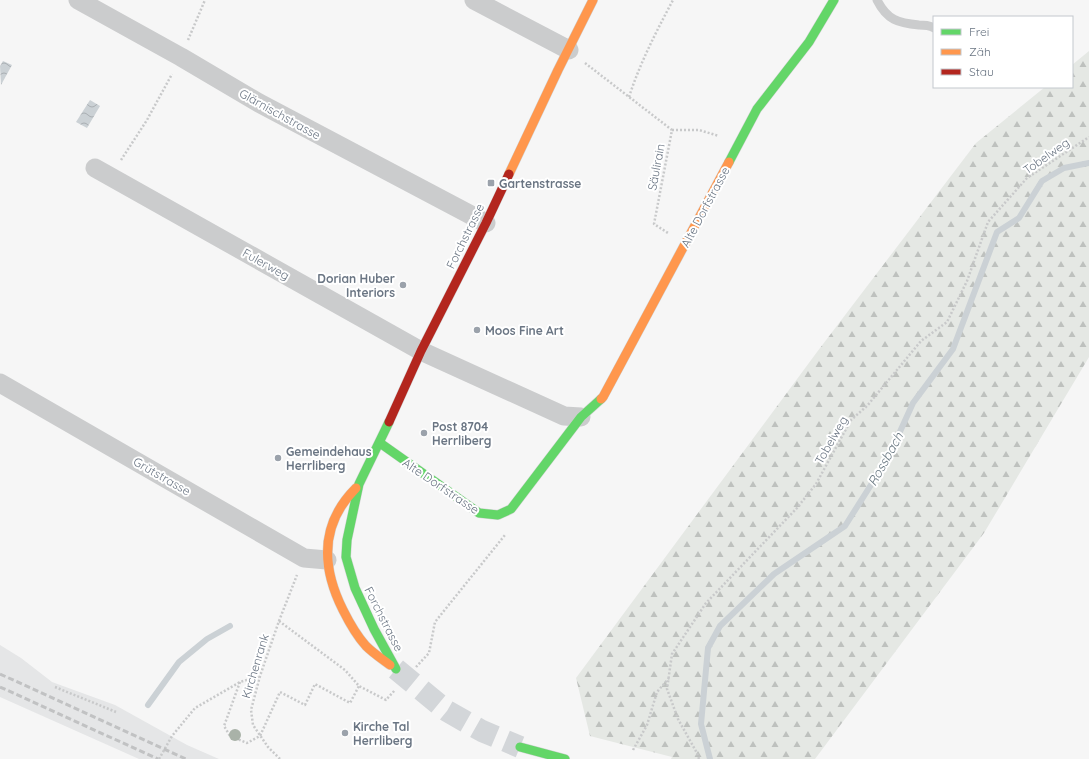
<svg xmlns="http://www.w3.org/2000/svg" width="1089" height="759" viewBox="0 0 1089 759" font-family="Quicksand,sans-serif">
  <defs>
    <pattern id="forest-firs" width="22" height="20" patternUnits="userSpaceOnUse"><rect width="22" height="20" fill="#e5e8e4"/><path d="M5 1l3.5 6h-7zM16 11l3.5 6h-7z" fill="#bec1be"/></pattern>
    <pattern id="water-waves" width="16" height="10" patternUnits="userSpaceOnUse"><rect width="16" height="10" fill="#cbd1d5"/><path d="M0 5q4-4 8 0t8 0" fill="none" stroke="#a9aeb2"/></pattern>
  </defs>
  <rect width="100%" height="100%" fill="#f6f6f6"/>
  <path fill="#e5e6e7" d="M0,645L21,658L52,682L115,705L187,745L219,759H139L0,697Z"/>
  <path fill="url(#forest-firs)" d="M1089,51V357L984,533L815,759H671L672,757L590,736L576,678L817,352L976,143L1045,87H1072V65Z"/>
  <g fill="url(#water-waves)">
    <path d="M3,61L12,65L1,85L0,66Z"/>
    <path d="M90,100L100,106L87,128L76,122Z"/>
  </g>
  <g fill="none" stroke-linecap="round" stroke-linejoin="round">
    <g stroke="#cbd1d5" stroke-width="6">
      <path d="M148,705L179,662L207,639L230,626"/>
      <path d="M710,759L701,724L708,648L720,626L774,574L845,526L888,458L913,403L953,349L997,232L1019,218L1042,181L1064,168L1089,163"/>
    </g>
    <path stroke="#d3d6d9" stroke-width="22" stroke-dasharray="22 11" stroke-linecap="butt" d="M396,669L447,711L482,731L520,747"/>
    <g stroke="#d2d3d4" stroke-width="10">
      <g id="fast">
        <path d="M729,162L757,109L809,42L834,0"/>
        <path d="M389,422L359,484L347,540L346,557L355,588L374,629L396,669"/>
        <path d="M380,443L479,513L498,515L511,509L581,417L601,399"/>
        <path d="M520,747L565,759"/>
      </g>
    </g>
    <g stroke="#d2d3d4" stroke-width="10">
      <g id="slow">
        <path d="M509,174L558,70L593,0"/>
        <path d="M601,399L603,397L729,162"/>
        <path d="M356,488C320,524 321,566 343,610C349,622 356,635 366,646C373,653 382,659 390,665"/>
      </g>
    </g>
    <g stroke="#d2d3d4" stroke-width="10">
      <path id="jam" d="M389,422L421,351L486,223L509,174"/>
    </g>
    <g stroke="#c8c9ca" stroke-width="2.5" stroke-dasharray="2 2" stroke-linecap="butt">
      <path d="M188,40L205,0"/>
      <path d="M585,63L672,130L654,224L668,233"/>
      <path d="M629,97C640,63 656,32 673,0"/>
      <path d="M672,130H699L719,136"/>
      <path d="M121,160L147,120L172,74"/>
      <path d="M279,621L345,670L359,686L386,700L395,690"/>
      <path d="M416,667L429,653L435,622L505,535"/>
      <path d="M240,682L224,726L230,736L247,743L260,736L280,692L305,705L315,684L350,703L359,686"/>
      <path d="M55,687L116,712"/>
      <path d="M633,750L647,725L657,692L669,678"/>
      <path d="M159,759L172,736L195,708L240,682L260,676"/>
      <path d="M280,759L268,747L253,725L251,710L260,676L279,621L297,575"/>
      <path d="M699,759L697,753L678,719L667,689L672,654L706,603L797,508L816,484L851,420L867,406L921,341L947,322L967,281L988,222L1027,178L1089,137"/>
    </g>
    <path stroke="#cbcccd" stroke-width="9" d="M877,0C887,20 898,23 919,25C925,25 929,25 934,28"/>
    <g stroke="#cbcccd" stroke-width="19">
      <path d="M78,0L181,57L259,103L486,223"/>
      <path d="M474,0L569,50"/>
      <path d="M95,168L421,351L564,416L581,417"/>
      <path d="M0,383L304,558L327,560"/>
    </g>
    <use href="#fast" stroke="#63d668" stroke-width="9"/>
    <use href="#slow" stroke="#ff974d" stroke-width="9"/>
    <use href="#jam" stroke="#b3261e" stroke-width="9"/>
    <g stroke="#c1c2c3" stroke-width="3" stroke-dasharray="6 3" stroke-linecap="butt">
      <path d="M0,674L186,759"/>
      <path d="M0,687L158,759"/>
    </g>
  </g>
  <circle fill="#a9b2a8" cx="235" cy="735" r="6"/>
  <g fill="#9ba2ab" stroke="#fff" stroke-width="1.5">
    <rect x="487" y="179" width="8" height="8" rx="2"/>
    <circle cx="403" cy="285" r="4"/>
    <circle cx="477" cy="330" r="4"/>
    <circle cx="424" cy="433" r="4"/>
    <circle cx="278" cy="458" r="4"/>
    <circle cx="345" cy="733" r="4"/>
  </g>
  <g text-anchor="middle" dominant-baseline="central" stroke-width="4" stroke-linejoin="round" paint-order="stroke">
    <g font-size="12" fill="#6a7583" stroke="#fff">
      <text transform="translate(280 114) rotate(29)">Glärnischstrasse</text>
      <text transform="translate(1046 156) rotate(-35)">Tobelweg</text>
      <text transform="translate(656 167) rotate(-79)">Säulirain</text>
      <text transform="translate(705 207) rotate(-62)">Alte Dorfstrasse</text>
      <text transform="translate(465 236) rotate(-64)">Forchstrasse</text>
      <text transform="translate(266 264) rotate(29)">Fulerweg</text>
      <text transform="translate(831 440) rotate(-60)">Tobelweg</text>
      <text transform="translate(162 476) rotate(30)">Grütstrasse</text>
      <text transform="translate(441 486) rotate(34)">Alte Dorfstrasse</text>
      <text transform="translate(384 619) rotate(63)">Forchstrasse</text>
      <text transform="translate(255 666) rotate(-73)">Kirchenrank</text>
    </g>
    <g font-size="12" font-weight="bold" fill="#6a7583" stroke="#fff" text-anchor="start">
      <text x="499" y="183">Gartenstrasse</text>
      <text x="395" y="278" text-anchor="end">Dorian Huber<tspan x="395" dy="14">Interiors</tspan></text>
      <text x="485" y="330">Moos Fine Art</text>
      <text x="432" y="426">Post 8704<tspan x="432" dy="14">Herrliberg</tspan></text>
      <text x="286" y="451">Gemeindehaus<tspan x="286" dy="14">Herrliberg</tspan></text>
      <text x="353" y="726">Kirche Tal<tspan x="353" dy="14">Herrliberg</tspan></text>
    </g>
    <g font-size="13" font-style="italic" fill="#66757f" stroke="#fff">
      <text transform="translate(885 459) rotate(-61)">Rossbach</text>
    </g>
  </g>
  <rect x="933" y="16" width="140" height="72" fill="#ffffff" stroke="#c3c8cd"/>
  <rect x="941" y="29" width="20" height="6" fill="#63d668" stroke="#c3c8cd"/>
  <text x="969" y="36" font-size="12" fill="#6a7583">Frei</text>
  <rect x="941" y="49" width="20" height="6" fill="#ff974d" stroke="#c3c8cd"/>
  <text x="969" y="56" font-size="12" fill="#6a7583">Zäh</text>
  <rect x="941" y="69" width="20" height="6" fill="#b3261e" stroke="#c3c8cd"/>
  <text x="969" y="76" font-size="12" fill="#6a7583">Stau</text>
</svg>
